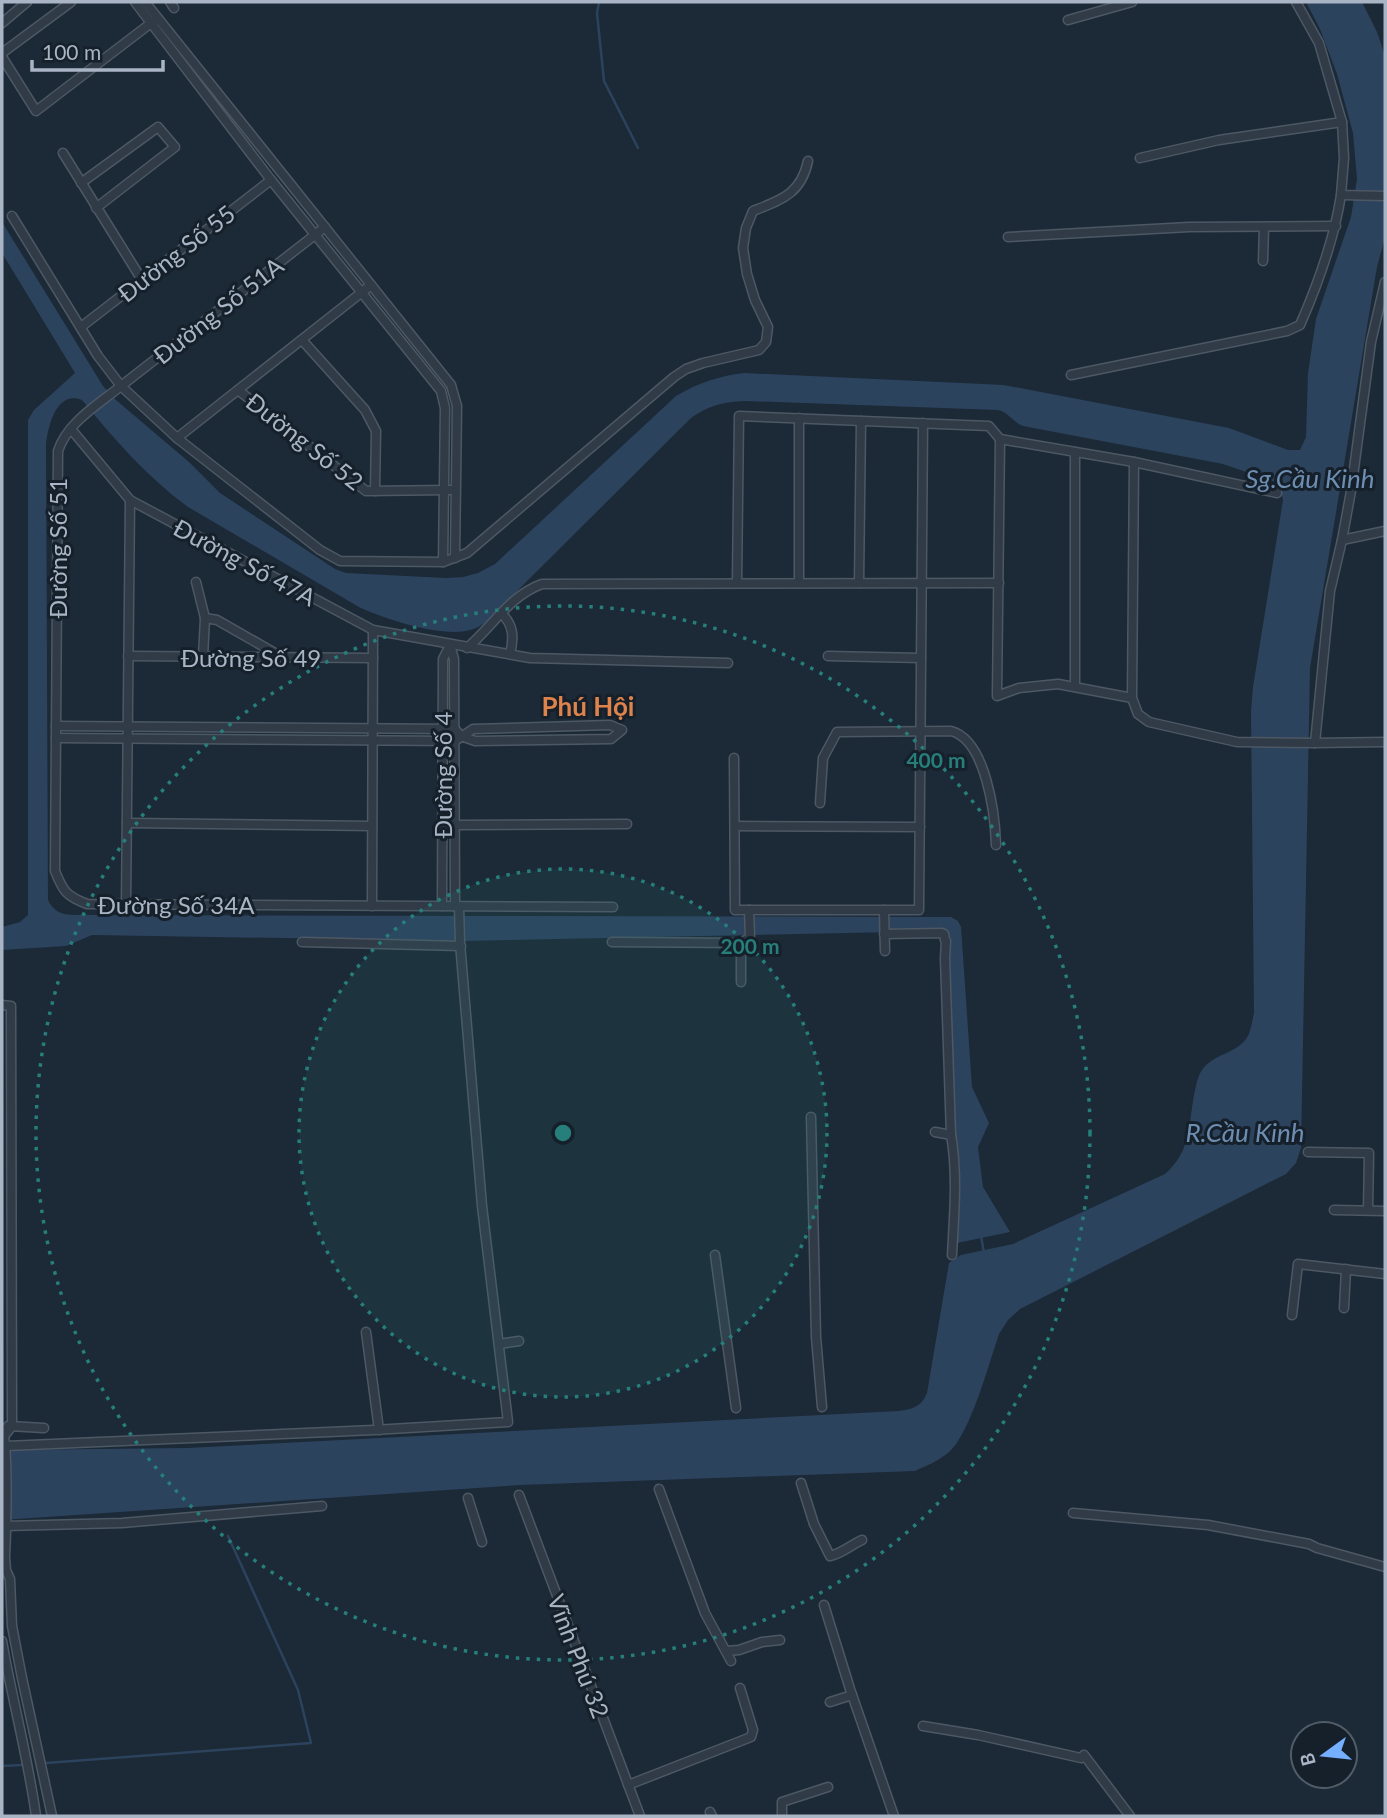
<svg xmlns="http://www.w3.org/2000/svg" width="1387" height="1818" viewBox="0 0 1387 1818" font-family="Lato,sans-serif">
  <rect width="100%" height="100%" fill="#1c2936"/>
  <path fill="#2c435e" d="M1306,2H1362L1377,32L1385,56V237L1377,267L1310,668L1301,1148L1296,1163L1286,1174L1020,1309L1008,1320L999,1334C989,1363 970,1435 948,1453C938,1461 926,1466 915,1471L520,1485L2,1520V1450L187,1448L899,1411C913,1409 921,1407 927,1393L949,1263L961,1255L1013,1244L1165,1174C1191,1151 1188,1128 1194,1095C1196,1087 1197,1077 1202,1070C1213,1054 1235,1054 1246,1039C1251,1032 1252,1022 1254,1013L1251,711L1253,687L1283,500L1281,489L1275,482L1223,464L1023,426C1013,422 1008,412 998,410L745,401C723,402 710,405 691,418L485,623C481,625 476,629 470,630C443,638 384,619 359,607L188,507C147,477 114,439 82,400C56,390 48,427 46,444L48,900C57,919 73,914 91,915L951,917L958,921L961,927L972,1087L989,1123L978,1147L983,1187L1010,1232L957,1243V1167L946,935L942,931L463,941L92,935L66,946L2,950V927L20,922L28,915V420L34,410L75,373L2,253V222L103,386L116,400L189,462L220,493L335,569L346,573L446,578L463,577L478,573L495,564L676,396C698,383 719,376 744,373L1004,385L1229,428L1288,450H1300L1306,437L1308,373L1316,319L1351,217L1357,179L1353,133L1337,74L1320,29Z"/>
  <g fill="none" stroke-linecap="round" stroke-linejoin="round">
    <g stroke="#2c435e" stroke-width="2.5">
      <path d="M599,2L597,13L604,81L638,148"/>
      <path d="M981,1236L984,1253"/>
      <path d="M46,1763L311,1743L298,1690L228,1536"/>
      <path d="M2,1766L22,1765"/>
    </g>
    <g stroke="#4d5865" stroke-width="11">
      <g id="minor">
        <path d="M135,2L271,180L441,391L445,408L443,562"/>
        <path d="M145,2L451,385L457,406L455,558"/>
        <path d="M170,2L174,8"/>
        <path d="M1296,2L1319,43L1342,122L1344,158L1341,195L1385,196"/>
        <path d="M1068,20L1132,2"/>
        <path d="M2,23L27,2"/>
        <path d="M2,53L71,2"/>
        <path d="M2,57L36,111L155,20"/>
        <path d="M63,153L142,280"/>
        <path d="M1140,158L1219,140L1342,122"/>
        <path d="M81,183L158,127L175,147L96,208"/>
        <path d="M12,216L98,356L121,386L177,438L320,550L340,561L443,562L467,553L674,377L686,369L703,363L759,350L766,342L768,327L755,300L747,274L743,248L746,228L753,211C781,200 801,194 808,161"/>
        <path d="M325,227L112,393C91,409 66,426 58,451L55,871C63,891 66,896 87,904L613,907"/>
        <path d="M1008,237L1189,227L1336,226"/>
        <path d="M1263,261L1264,227"/>
        <path d="M81,327L271,180"/>
        <path d="M302,340L365,410L376,431L375,491"/>
        <path d="M1071,375L1287,331L1300,325C1318,284 1334,240 1341,195"/>
        <path d="M238,390L366,491L450,490"/>
        <path d="M71,429L130,500L373,630L530,658L728,663"/>
        <path d="M177,438L371,285"/>
        <path d="M1000,439L997,696L1019,688L1058,684L1132,698"/>
        <path d="M1075,452V686"/>
        <path d="M1134,462L1132,698L1138,714L1149,722L1237,742L1315,743L1385,742"/>
        <path d="M1342,540L1385,531"/>
        <path d="M196,582L205,618"/>
        <path d="M737,583L739,416L989,426L1000,439L1134,462L1277,493"/>
        <path d="M799,583V418"/>
        <path d="M859,583L861,421"/>
        <path d="M501,613C514,625 514,638 510,654"/>
        <path d="M450,645L454,659L455,906"/>
        <path d="M467,648C493,626 509,596 542,584L999,583"/>
        <path d="M128,656L373,658"/>
        <path d="M828,656L921,658"/>
        <path d="M203,657L205,618L217,620L280,656"/>
        <path d="M56,738L455,741L473,729L610,725L622,730L611,739L475,741L461,736L455,729L56,726"/>
        <path d="M1315,743L1330,591L1342,540L1351,491L1371,342L1385,282"/>
        <path d="M734,758L735,910H919L923,423"/>
        <path d="M820,803L823,758L837,732L951,731C986,740 995,814 996,845"/>
        <path d="M127,823L372,826"/>
        <path d="M455,825L627,824"/>
        <path d="M735,826L920,827"/>
        <path d="M126,904L130,500"/>
        <path d="M372,906L373,630"/>
        <path d="M442,906L443,659L450,645"/>
        <path d="M884,910L885,951"/>
        <path d="M884,934L942,933L944,934L945,940"/>
        <path d="M946,941L945,958L951,1135"/>
        <path d="M302,942L461,946"/>
        <path d="M612,942L741,943"/>
        <path d="M741,982V943L750,937L749,910"/>
        <path d="M2,1005L11,1006L12,1426L5,1435"/>
        <path d="M811,1117L816,1337L822,1407"/>
        <path d="M935,1132L951,1135C958,1174 954,1216 952,1255"/>
        <path d="M1308,1152L1369,1153L1368,1210"/>
        <path d="M1334,1210L1385,1211"/>
        <path d="M715,1255L736,1408"/>
        <path d="M1344,1308L1346,1269"/>
        <path d="M1292,1315L1298,1264L1385,1274"/>
        <path d="M366,1332L379,1430"/>
        <path d="M499,1344L519,1341"/>
        <path d="M8,1426L44,1428"/>
        <path d="M2,1429C9,1442 6,1538 5,1557L6,1570L10,1579L12,1626L22,1678L52,1816"/>
        <path d="M6,1446L374,1430L508,1422L482,1206L460,943L459,906"/>
        <path d="M801,1483L814,1524L830,1556C841,1554 851,1545 862,1540"/>
        <path d="M659,1489L705,1613L731,1661"/>
        <path d="M519,1495L640,1816"/>
        <path d="M468,1498L482,1542"/>
        <path d="M1073,1513L1208,1525L1309,1544L1317,1548L1385,1567"/>
        <path d="M5,1526L122,1523L322,1506"/>
        <path d="M824,1605L850,1689L894,1816"/>
        <path d="M2,1641C12,1699 28,1757 36,1816"/>
        <path d="M726,1651L739,1650L762,1642L780,1640"/>
        <path d="M830,1702L852,1695"/>
        <path d="M923,1726L978,1735L1081,1758"/>
        <path d="M1084,1755L1130,1816"/>
        <path d="M628,1785L751,1737L753,1730L740,1688"/>
        <path d="M710,1812L712,1816"/>
        <path d="M782,1816V1802L828,1787"/>
      </g>
    </g>
    <use href="#minor" stroke="#303b47" stroke-width="8"/>
  </g>
  <circle cx="563" cy="1133" r="264" fill="#267f7b" fill-opacity=".12"/>
  <g fill="none" stroke="#267f7b" stroke-width="3.5" stroke-dasharray="3.5 7">
    <circle cx="563" cy="1133" r="264"/>
    <circle cx="563" cy="1133" r="527"/>
  </g>
  <g text-anchor="middle" dominant-baseline="central" stroke-width="6" stroke-linejoin="round" paint-order="stroke">
    <g font-size="24" fill="#a9b5c5" stroke="#16202b">
      <text transform="translate(176 253) rotate(-38)">Đường Số 55</text>
      <text transform="translate(218 310) rotate(-38)">Đường Số 51A</text>
      <text transform="translate(305 441) rotate(38)">Đường Số 52</text>
      <text transform="translate(57 548) rotate(-90)">Đường Số 51</text>
      <text transform="translate(245 562) rotate(28)">Đường Số 47A</text>
      <text x="251" y="657">Đường Số 49</text>
      <text transform="translate(442 775) rotate(-90)">Đường Số 4</text>
      <text x="176" y="904">Đường Số 34A</text>
      <text transform="translate(579 1656) rotate(69)">Vĩnh Phú 32</text>
    </g>
    <g font-size="26" font-style="italic" fill="#6d8eb1" stroke="#16202b">
      <text x="1310" y="478">Sg.Cầu Kinh</text>
      <text x="1245" y="1132">R.Cầu Kinh</text>
    </g>
    <g font-size="26" font-weight="bold" fill="#de834b" stroke="#16202b">
      <text x="588" y="706">Phú Hội</text>
    </g>
  </g>
  <circle cx="563" cy="1133" r="10" fill="#267f7b" stroke="#16202b" stroke-width="3.5"/>
  <g font-size="21" text-anchor="middle" font-weight="bold" fill="#267f7b" stroke="#16202b" stroke-width="6" stroke-linejoin="round" paint-order="stroke">
    <text x="936" y="768">400 m</text>
    <text x="750" y="954">200 m</text>
  </g>
  <rect width="1387" height="1818" fill="none" stroke="#a9b5c5" stroke-width="7"/>
  <g transform="translate(1324 1755) rotate(255)"><circle r="33" fill="#16202b" stroke="#515c69" stroke-width="2"/>
  <path d="M0-5L12 26L0 18L-12 26Z" fill="#74b0ff"/>
  <text y="-10" font-size="19" font-weight="bold" text-anchor="middle" fill="#a9b5c5">B</text>
  </g>
  <path d="M32 60v10h131v-10" fill="none" stroke="#a9b5c5" stroke-width="3.5"/>
  <text x="42" y="60" font-size="21" fill="#a9b5c5" stroke="#16202b" stroke-width="5" paint-order="stroke">100 m</text>
</svg>
